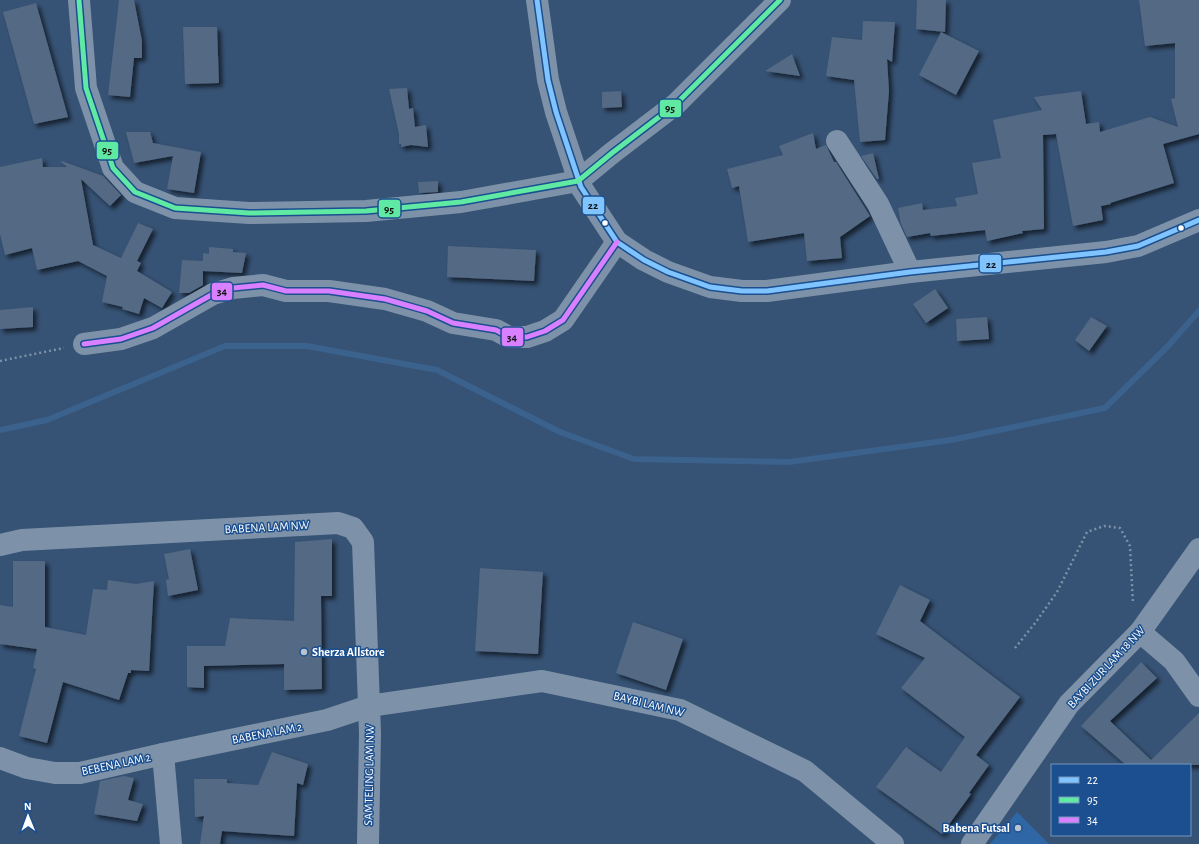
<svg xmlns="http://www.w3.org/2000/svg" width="1199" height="844" viewBox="0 0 1199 844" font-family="'Alegreya Sans',sans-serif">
  <defs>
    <filter id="shadow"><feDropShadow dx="3.5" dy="3.5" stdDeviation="2" flood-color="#0009"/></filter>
  </defs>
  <rect width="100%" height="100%" fill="#365274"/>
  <path fill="#2f66a5" d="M1017,812L1049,844H990Z"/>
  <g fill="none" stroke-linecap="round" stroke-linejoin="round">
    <path stroke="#3b618d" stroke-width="6" d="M0,430L47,420L225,346H307L437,370L560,432L634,459L789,462L951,440L1105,408L1168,346L1199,311"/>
  </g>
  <g fill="#526984" filter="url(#shadow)">
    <path d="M119,0H134L142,41V58H134L130,97L108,95Z"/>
    <path d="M917,0H946L945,32L916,29Z"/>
    <path d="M1139,0H1199V134L1163,144L1174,183L1110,203L1111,204L1101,206L1103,220L1073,226L1056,134L1043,135L1044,229L1022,231L1023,233L987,241L985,230L931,236L930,233L907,237L901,224L898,208L922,203L923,210L957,206L955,198L978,194L972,163L1001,158L993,120L1042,110L1034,97L1081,91L1086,124L1099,122L1100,132L1150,117L1178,127L1171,99L1175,98V43L1145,46Z"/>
    <path d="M36,3L68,117L34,124L3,12Z"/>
    <path d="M863,21L895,22L892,62L887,59L889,91L885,140L860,142L854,80L826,76L832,37L862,40Z"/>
    <path d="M183,27H217L219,83L185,84Z"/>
    <path d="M941,32L979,51L956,95L919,75Z"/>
    <path d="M792,54L800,76L765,71Z"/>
    <path d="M407,88L409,109L413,108L415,127L426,125L428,147L411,145L401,147V144H399V134L389,89Z"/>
    <path d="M621,91L622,107L602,108V92Z"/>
    <path d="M126,132H150L153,143L201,152L194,193L167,189L173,156L134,163Z"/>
    <path d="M813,133L816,149L826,145L834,162H836L870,216L840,237L842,258L807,261L804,233L748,242L739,186L732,188L727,169L783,155L779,146Z"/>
    <path d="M873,153L879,179H877L861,156Z"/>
    <path d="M42,158L43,167H67L61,162L62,161L103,176L121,195L110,206L81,179L93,245L121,258L138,223L153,229L137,261L141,263L137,271L172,292L162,308L144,298L139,314L122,309L123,307L102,302L107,276L78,261L37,270L32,248L5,255L0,234V167Z"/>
    <path d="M438,181V192L419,193L418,182Z"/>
    <path d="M448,246L536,250L534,281L447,277Z"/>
    <path d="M209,247L233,249V252L246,253L242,273L203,271V253L209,254Z"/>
    <path d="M182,260L203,261V285L189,293H179Z"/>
    <path d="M935,289L948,308L926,323L913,304Z"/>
    <path d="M33,307V327L0,329V310Z"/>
    <path d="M987,317L989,339L957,341L956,319Z"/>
    <path d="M1091,317L1107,326L1089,351L1075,340Z"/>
    <path d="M332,539V596H321L322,689L284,690V664L204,666V688L187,687V646H225L230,618L294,621L295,542Z"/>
    <path d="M190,549L198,590L168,596L166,580L169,579L164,554Z"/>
    <path d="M13,561H45V627L86,635L93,589L107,590L108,580L136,584L154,581L149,671L131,670V673H128L119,700L63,682L47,743L19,736L36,669L33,668L37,649L0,644V605L13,607Z"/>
    <path d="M480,568L543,572L538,654L475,651Z"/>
    <path d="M900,585L930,600L920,621L1020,697L976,755L989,765L969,793L971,794L942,834L876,787L906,747L941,772L965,737L901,688L925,658L876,634Z"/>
    <path d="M633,622L683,639L666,690L616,673Z"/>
    <path d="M1141,662L1157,678L1110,721L1151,760L1199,713V765H1126L1081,726Z"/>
    <path d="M272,752L308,764L303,785L297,783L294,836L222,831L220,844H200L204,816L195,817L194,779H227V783L258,785Z"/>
    <path d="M124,776L134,778L128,800L143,804L137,821L94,814L100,781Z"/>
  </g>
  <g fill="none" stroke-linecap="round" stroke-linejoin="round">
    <g stroke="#7d92a8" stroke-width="2.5" stroke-dasharray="2 3" stroke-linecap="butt">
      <path d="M0,361L64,348"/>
      <path d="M1015,648L1036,622L1057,592L1087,532L1104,526L1120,528L1130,546L1133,604"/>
    </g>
    <g stroke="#7d92a8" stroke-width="22">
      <path d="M79,0L86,88L113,168L135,192L175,208L249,213L366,211L461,202L578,181L612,153L676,104L780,0"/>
      <path d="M537,0L548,80L556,112L581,187L617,242L644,260L668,272L710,287L742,291H767L910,272L1106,252L1138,246L1199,220"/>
      <path d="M837,141L878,204L910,272"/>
      <path d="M84,344L121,339L153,328L213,294L233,288L263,285L286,291H329L385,299L427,311L453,323L496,330L509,337H527L545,331L563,320L617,242"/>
      <path d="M0,545L22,540L338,523L353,528L363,542L370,733L368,844"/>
      <path d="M1140,632L1174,661L1199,696"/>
      <path d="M163,754L171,844"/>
      <path d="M0,758L27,768L55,773H80L163,754L327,720L369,706L542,681L680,710L805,771L893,844"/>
      <path d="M972,844L1069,704L1140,632L1199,549"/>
    </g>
    <g stroke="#1b4f8f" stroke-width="8">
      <path id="bus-1" d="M537,0L548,80L556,112L581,187L617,242L644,260L668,272L710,287L742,291H767L910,272L1106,252L1138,246L1199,220"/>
    </g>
    <g stroke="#1b4f8f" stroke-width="8">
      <path id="bus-2" d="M79,0L86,88L113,168L135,192L175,208L249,213L366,211L461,202L578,181L612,153L676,104L780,0"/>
    </g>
    <g stroke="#1b4f8f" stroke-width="8">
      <path id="bus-3" d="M84,344L121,339L153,328L213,294L233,288L263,285L286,291H329L385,299L427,311L453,323L496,330L509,337H527L545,331L563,320L617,242"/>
    </g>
    <use href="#bus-1" stroke="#80c4ff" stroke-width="5"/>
    <use href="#bus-2" stroke="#60e9a3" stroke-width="5"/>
    <use href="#bus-3" stroke="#d880ff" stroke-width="5"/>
  </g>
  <g fill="#fff" stroke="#1b4f8f" stroke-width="1.5">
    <circle cx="605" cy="223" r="3.5"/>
    <circle cx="1181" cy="228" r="3.5"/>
  </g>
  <g fill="#b9c2ce" stroke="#1b4f8f" stroke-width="1.5">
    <circle cx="304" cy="652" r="4"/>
    <circle cx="1018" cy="828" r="4"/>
  </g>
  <g text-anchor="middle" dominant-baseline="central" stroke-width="3" stroke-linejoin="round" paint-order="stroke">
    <g font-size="12" fill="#fff" stroke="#1b4f8f">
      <text transform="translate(267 527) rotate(-3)">BABENA LAM NW</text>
      <text transform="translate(1106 667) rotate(-47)">BAYBI ZUR LAM 18 NW</text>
      <text transform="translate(649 704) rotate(14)">BAYBI LAM NW</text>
      <text transform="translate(267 733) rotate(-11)">BABENA LAM 2</text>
      <text transform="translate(116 764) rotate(-12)">BEBENA LAM 2</text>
      <text transform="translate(369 775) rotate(-89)">SAMTELING LAM NW</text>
    </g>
    <g font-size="12" font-weight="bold" fill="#fff" stroke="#1b4f8f" text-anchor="start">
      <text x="312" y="652">Sherza Allstore</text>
      <text x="1010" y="828" text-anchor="end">Babena Futsal</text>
    </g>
  </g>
  <g stroke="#1b4f8f" stroke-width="1.5">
    <rect x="659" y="99" width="23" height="19" rx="4" fill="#60e9a3"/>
    <rect x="96" y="141" width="23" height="19" rx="4" fill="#60e9a3"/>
    <rect x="582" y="196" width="23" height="19" rx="4" fill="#80c4ff"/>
    <rect x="378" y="199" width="23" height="19" rx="4" fill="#60e9a3"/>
    <rect x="979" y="254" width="23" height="19" rx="4" fill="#80c4ff"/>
    <rect x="211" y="282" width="22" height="19" rx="4" fill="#d880ff"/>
    <rect x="501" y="327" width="23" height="20" rx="4" fill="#d880ff"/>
  </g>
  <g font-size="11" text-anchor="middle" font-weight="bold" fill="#111">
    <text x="670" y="112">95</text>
    <text x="107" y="154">95</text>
    <text x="593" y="209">22</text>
    <text x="389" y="213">95</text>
    <text x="991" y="268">22</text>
    <text x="222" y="295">34</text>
    <text x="512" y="341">34</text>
  </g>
  <rect x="1051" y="764" width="140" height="72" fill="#1b4f8f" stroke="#7695bc"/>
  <rect x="1059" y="777" width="20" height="6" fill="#80c4ff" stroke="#7695bc"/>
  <text x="1087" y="784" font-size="12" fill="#ffffff">22</text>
  <rect x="1059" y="797" width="20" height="6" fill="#60e9a3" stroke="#7695bc"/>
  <text x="1087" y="804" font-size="12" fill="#ffffff">95</text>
  <rect x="1059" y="817" width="20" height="6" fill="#d880ff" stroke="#7695bc"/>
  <text x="1087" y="824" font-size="12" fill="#ffffff">34</text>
  <g transform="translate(28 816) rotate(359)" stroke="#1b4f8f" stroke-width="3" paint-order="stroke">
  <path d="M0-3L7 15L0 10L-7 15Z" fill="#ffffff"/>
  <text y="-6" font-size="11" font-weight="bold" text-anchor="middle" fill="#ffffff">N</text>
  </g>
</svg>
